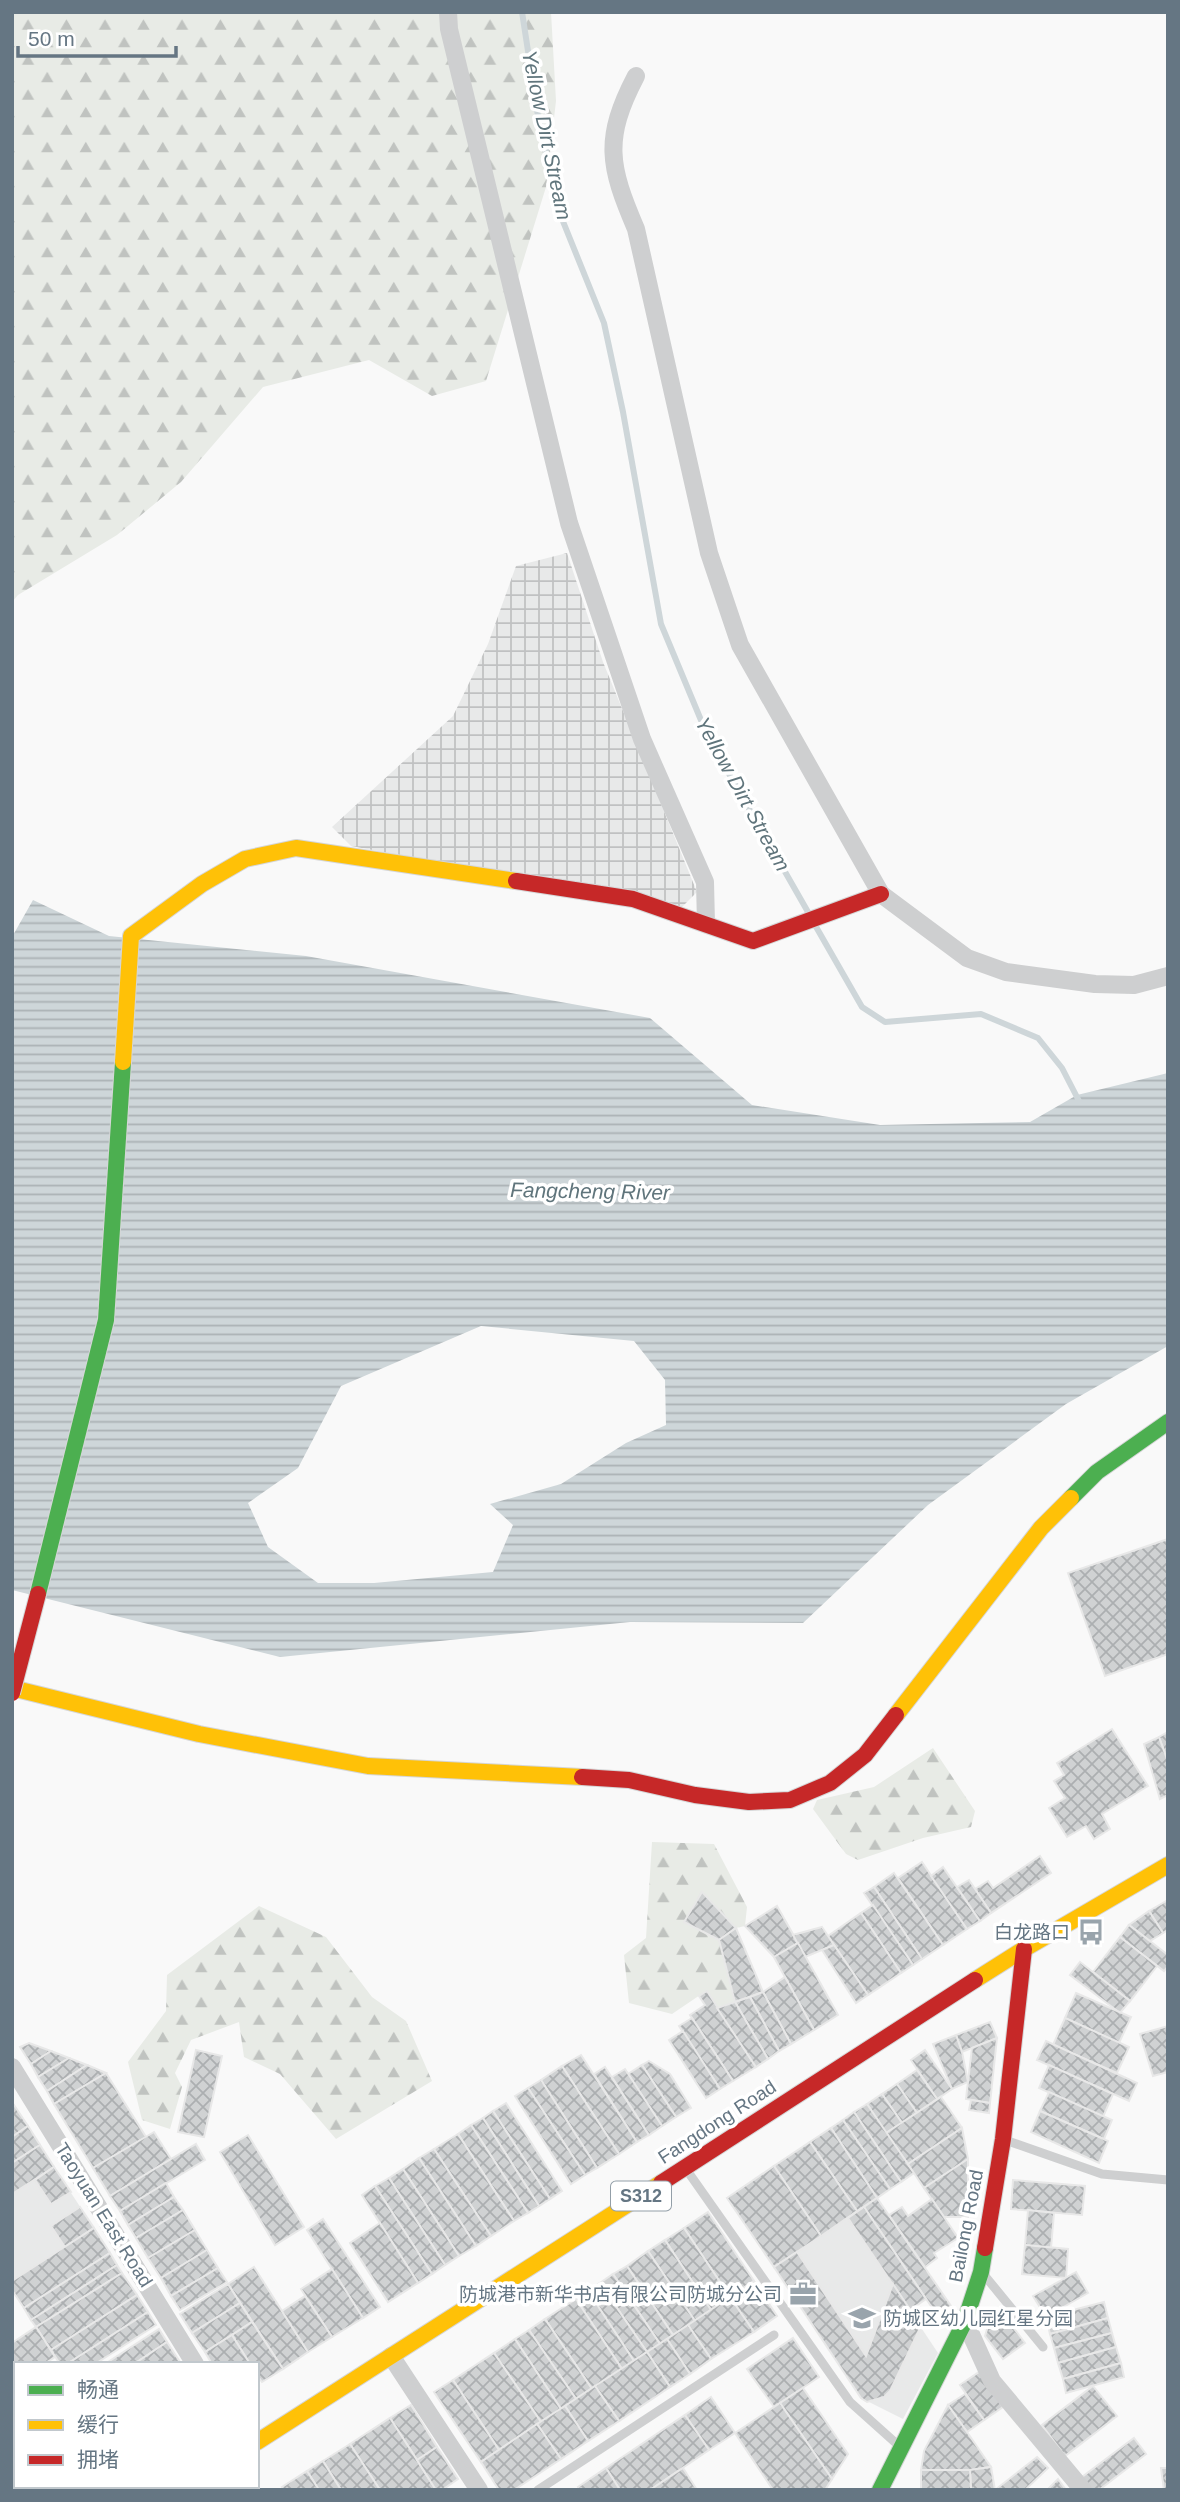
<svg xmlns="http://www.w3.org/2000/svg" width="1180" height="2502" viewBox="0 0 1180 2502" font-family="Arial,'Noto Sans SC',sans-serif">
  <defs>
    <pattern id="industrial-grid" width="8" height="8" patternUnits="userSpaceOnUse" patternTransform="scale(1.75)"><rect width="8" height="8" fill="#e8e9e9"/><path d="M0 4h8M4 0v8" fill="none" stroke="#c0c1c2"/></pattern>
    <pattern id="forest-firs" width="22" height="20" patternUnits="userSpaceOnUse" patternTransform="scale(1.75)"><rect width="22" height="20" fill="#e8ebe6"/><path d="M5 1l3.5 6h-7zM16 11l3.5 6h-7z" fill="#c0c3c0"/></pattern>
    <pattern id="water-rules" width="6" height="5" patternUnits="userSpaceOnUse" patternTransform="scale(1.75)"><rect width="6" height="5" fill="#ced6d9"/><path d="M0 2.5h6" fill="none" stroke="#abb2b5"/></pattern>
    <pattern id="building-cross-hatch" width="8" height="8" patternUnits="userSpaceOnUse" patternTransform="scale(1.75)"><rect width="8" height="8" fill="#d0d2d3"/><path d="M0 0l8 8M0 8l8-8" fill="none" stroke="#acafb1"/></pattern>
  </defs>
  <rect width="100%" height="100%" fill="#f9f9f9"/>
  <g fill="#e8e9e9">
    <path d="M54,2167L94,2228L12,2281V2194Z"/>
    <path d="M848,2218L938,2353L903,2419L861,2398L774,2267Z"/>
  </g>
  <path fill="url(#industrial-grid)" d="M567,553L603,662L697,892L681,908L351,846L332,827L453,716L488,644L516,566Z"/>
  <g fill="url(#forest-firs)">
    <path d="M12,12H551L556,101L546,187L486,381L432,396L369,360L263,387L181,482L117,535L18,595L12,602Z"/>
    <path d="M933,1748L975,1811L971,1827L923,1838L858,1860L846,1854L813,1809L817,1800L874,1787Z"/>
    <path d="M652,1842L714,1844L747,1907L745,1926L736,1928L702,1892L684,1922L719,1940L735,2002L717,2008L706,1991L672,2014L629,2003L624,1955L646,1938Z"/>
    <path d="M259,1906L326,1937L372,1997L406,2021L432,2081L336,2139L280,2074L244,2057L239,2022L191,2040L175,2073L182,2087L170,2129L142,2120L128,2062L166,2011L167,1975Z"/>
  </g>
  <path fill="url(#water-rules)" fill-rule="evenodd" d="M33,900L109,936L306,956L650,1018L752,1105L880,1125L1030,1122L1077,1095L1168,1073V1346L1066,1404L928,1505L803,1623L630,1622L280,1657L12,1590V937ZM481,1326L634,1341L665,1380L666,1425L626,1443L561,1484L490,1504L513,1525L493,1572L374,1583H318L268,1547L248,1503L298,1468L341,1386Z"/>
  <g fill="none" stroke-linecap="round" stroke-linejoin="round">
    <g stroke="#ced6d9" stroke-width="6">
      <path d="M522,12L538,116L560,214L604,323L623,412L661,624L708,737L808,912"/>
      <path d="M815,925L862,1007L885,1022L981,1014L1038,1038L1062,1068L1079,1101"/>
    </g>
  </g>
  <g fill="url(#building-cross-hatch)" stroke="#e8e8e8" stroke-width="2">
    <path d="M1168,1539V1654L1105,1676L1068,1573Z"/>
    <path d="M1112,1729L1148,1786L1102,1814L1110,1829L1094,1839L1086,1826L1067,1837L1049,1808L1065,1798L1054,1781L1064,1775L1057,1763Z"/>
    <path d="M1168,1732V1762L1159,1737Z"/>
    <path d="M1159,1737L1168,1762V1795L1160,1799L1144,1744Z"/>
    <path d="M1040,1856L1051,1873L991,1913L975,1889L988,1881L993,1888Z"/>
    <path d="M922,1862L967,1929L943,1945L898,1878Z"/>
    <path d="M943,1867L980,1921L967,1929L931,1876Z"/>
    <path d="M894,1873L943,1945L922,1959L874,1887Z"/>
    <path d="M969,1880L991,1913L980,1921L957,1887Z"/>
    <path d="M874,1887L922,1959L913,1965L864,1893Z"/>
    <path d="M702,1892L736,1928L719,1940L684,1922Z"/>
    <path d="M1168,1900V1930L1163,1933L1149,1911Z"/>
    <path d="M873,1905L913,1965L901,1973L861,1913Z"/>
    <path d="M777,1906L798,1943L774,1957L745,1926Z"/>
    <path d="M1149,1911L1163,1933L1150,1941L1129,1925Z"/>
    <path d="M861,1913L901,1973L868,1995L828,1936Z"/>
    <path d="M1129,1925L1168,1955V1966L1164,1971L1120,1937Z"/>
    <path d="M822,1927L834,1945L805,1957L793,1935Z"/>
    <path d="M736,1928L763,1992L735,2002L719,1940Z"/>
    <path d="M1120,1937L1157,1966L1130,2001L1093,1972Z"/>
    <path d="M798,1943L838,2015L814,2030L774,1957Z"/>
    <path d="M834,1945L868,1995L856,2003L822,1950Z"/>
    <path d="M1080,1962L1130,2001L1120,2013L1070,1975Z"/>
    <path d="M785,1977L814,2030L791,2044L763,1992Z"/>
    <path d="M707,1991L756,2067L733,2081L690,2015L705,2005L699,1996Z"/>
    <path d="M763,1992L791,2044L779,2051L750,1997Z"/>
    <path d="M1076,1993L1131,2017L1119,2043L1065,2018Z"/>
    <path d="M750,1997L779,2051L768,2059L735,2002Z"/>
    <path d="M735,2002L768,2059L756,2067L717,2008Z"/>
    <path d="M692,2018L733,2081L720,2089L679,2026Z"/>
    <path d="M1065,2018L1129,2047L1117,2073L1053,2045Z"/>
    <path d="M990,2022L997,2038L962,2052L956,2035Z"/>
    <path d="M1168,2026V2072L1153,2076L1140,2034Z"/>
    <path d="M683,2031L720,2089L706,2098L669,2040Z"/>
    <path d="M956,2035L962,2052L968,2082L952,2089L933,2044Z"/>
    <path d="M997,2038L990,2103L966,2099L972,2048Z"/>
    <path d="M1046,2041L1137,2083L1129,2101L1037,2060Z"/>
    <path d="M29,2043L51,2051L31,2064L20,2047Z"/>
    <path d="M196,2050L222,2056L204,2137L178,2132Z"/>
    <path d="M925,2050L952,2089L937,2099L911,2060Z"/>
    <path d="M51,2051L69,2058L38,2077L31,2064Z"/>
    <path d="M581,2055L637,2142L619,2154L562,2066Z"/>
    <path d="M69,2058L87,2065L47,2091L38,2077Z"/>
    <path d="M649,2061L670,2074L691,2108L676,2117L642,2065Z"/>
    <path d="M87,2065L106,2073L54,2104L47,2091Z"/>
    <path d="M642,2065L676,2117L662,2126L628,2074Z"/>
    <path d="M1049,2065L1113,2094L1103,2117L1039,2088Z"/>
    <path d="M562,2066L619,2154L597,2168L541,2080Z"/>
    <path d="M605,2067L649,2135L637,2142L594,2074Z"/>
    <path d="M625,2069L662,2126L649,2135L612,2077Z"/>
    <path d="M917,2070L937,2099L917,2113L897,2084Z"/>
    <path d="M106,2073L146,2137L93,2168L54,2104Z"/>
    <path d="M541,2080L597,2168L585,2175L528,2088Z"/>
    <path d="M897,2084L917,2113L902,2123L882,2094Z"/>
    <path d="M528,2088L585,2175L571,2184L515,2096Z"/>
    <path d="M1049,2092L1112,2120L1104,2139L1040,2111Z"/>
    <path d="M882,2094L902,2123L886,2133L867,2104Z"/>
    <path d="M941,2097L962,2128L908,2164L886,2133Z"/>
    <path d="M971,2100L990,2103L989,2113L969,2110Z"/>
    <path d="M12,2102L28,2126L12,2137Z"/>
    <path d="M506,2103L562,2191L550,2199L493,2111Z"/>
    <path d="M867,2104L914,2173L901,2182L854,2112Z"/>
    <path d="M493,2111L550,2199L539,2206L483,2118Z"/>
    <path d="M1040,2111L1108,2141L1099,2163L1031,2132Z"/>
    <path d="M854,2112L901,2182L890,2189L843,2120Z"/>
    <path d="M483,2118L539,2206L528,2213L471,2125Z"/>
    <path d="M843,2120L890,2189L877,2198L831,2128Z"/>
    <path d="M471,2125L528,2213L514,2221L458,2134Z"/>
    <path d="M28,2126L40,2145L12,2163V2137Z"/>
    <path d="M831,2128L877,2198L857,2211L810,2142Z"/>
    <path d="M962,2128L968,2159L924,2188L908,2164Z"/>
    <path d="M154,2132L171,2159L110,2196L93,2168Z"/>
    <path d="M458,2134L514,2221L491,2236L434,2149Z"/>
    <path d="M248,2135L304,2227L275,2245L220,2152Z"/>
    <path d="M810,2142L857,2211L821,2236L774,2166Z"/>
    <path d="M196,2144L205,2160L120,2211L110,2196Z"/>
    <path d="M40,2145L54,2167L12,2194V2163Z"/>
    <path d="M434,2149L491,2236L476,2246L419,2158Z"/>
    <path d="M419,2158L476,2246L459,2256L403,2169Z"/>
    <path d="M968,2159V2217H944L924,2188Z"/>
    <path d="M774,2166L821,2236L774,2267L727,2198Z"/>
    <path d="M54,2167L71,2192L51,2204L35,2180Z"/>
    <path d="M403,2169L459,2256L445,2265L389,2178Z"/>
    <path d="M389,2178L445,2265L432,2274L375,2186Z"/>
    <path d="M1013,2180L1085,2186L1082,2215L1011,2209Z"/>
    <path d="M166,2183L174,2197L128,2225L120,2211Z"/>
    <path d="M375,2186L432,2274L418,2283L362,2195Z"/>
    <path d="M174,2197L183,2210L136,2238L128,2225Z"/>
    <path d="M877,2198L951,2306L937,2315L864,2207Z"/>
    <path d="M932,2199L958,2238L934,2253L937,2258L925,2267L889,2215L902,2207L908,2216Z"/>
    <path d="M80,2207L94,2228L65,2247L51,2226Z"/>
    <path d="M864,2207L926,2299L910,2310L848,2218Z"/>
    <path d="M183,2210L195,2230L148,2258L136,2238Z"/>
    <path d="M1028,2210L1054,2213L1051,2248L1025,2245Z"/>
    <path d="M708,2212L754,2281L730,2297L684,2228Z"/>
    <path d="M323,2219L380,2307L363,2318L307,2230Z"/>
    <path d="M380,2223L418,2283L388,2302L350,2243Z"/>
    <path d="M94,2228L110,2253L24,2308L12,2290V2281Z"/>
    <path d="M684,2228L730,2297L711,2310L665,2240Z"/>
    <path d="M195,2230L207,2250L161,2278L148,2258Z"/>
    <path d="M665,2240L711,2310L695,2321L648,2251Z"/>
    <path d="M1025,2245L1068,2249L1066,2278L1022,2274Z"/>
    <path d="M207,2250L218,2268L171,2296L161,2278Z"/>
    <path d="M648,2251L695,2321L673,2335L627,2266Z"/>
    <path d="M797,2252L866,2356L893,2284L921,2326L890,2391L884,2397L867,2402L861,2398L774,2267Z"/>
    <path d="M110,2253L117,2265L31,2320L24,2308Z"/>
    <path d="M117,2265L122,2273L36,2327L31,2320Z"/>
    <path d="M627,2266L673,2335L660,2344L613,2274Z"/>
    <path d="M254,2267L308,2352L283,2369L228,2284Z"/>
    <path d="M218,2268L227,2282L180,2310L171,2296Z"/>
    <path d="M332,2269L363,2318L332,2337L301,2289Z"/>
    <path d="M1076,2272L1088,2293L1046,2317L1033,2296Z"/>
    <path d="M122,2273L137,2295L51,2350L36,2327Z"/>
    <path d="M613,2274L660,2344L647,2352L600,2283Z"/>
    <path d="M754,2281L777,2316L754,2332L730,2297Z"/>
    <path d="M600,2283L647,2352L634,2361L588,2291Z"/>
    <path d="M228,2284L240,2303L192,2333L180,2314Z"/>
    <path d="M588,2291L634,2361L622,2369L576,2299Z"/>
    <path d="M137,2295L148,2312L67,2364H60L51,2350Z"/>
    <path d="M305,2296L332,2337L308,2352L282,2311Z"/>
    <path d="M730,2297L754,2332L711,2359L688,2325Z"/>
    <path d="M576,2299L622,2369L592,2389L545,2319Z"/>
    <path d="M1104,2302L1108,2318L1050,2334L1046,2317Z"/>
    <path d="M240,2303L252,2322L205,2352L192,2333Z"/>
    <path d="M148,2312L156,2325L95,2364H67Z"/>
    <path d="M1003,2314L1025,2343L1003,2359L985,2336L988,2326Z"/>
    <path d="M1108,2318L1112,2333L1054,2348L1050,2334Z"/>
    <path d="M545,2319L592,2389L576,2399L529,2330Z"/>
    <path d="M252,2322L283,2369L262,2382L257,2375V2364H250L232,2335Z"/>
    <path d="M688,2325L711,2359L690,2374L667,2339Z"/>
    <path d="M36,2327L55,2357L44,2364H16V2369L12,2364V2343Z"/>
    <path d="M159,2329L167,2342L134,2364H105Z"/>
    <path d="M529,2330L576,2399L561,2409L515,2339Z"/>
    <path d="M1112,2333L1116,2347L1058,2363L1054,2348Z"/>
    <path d="M232,2335L250,2364H212L205,2352Z"/>
    <path d="M793,2338L819,2377L774,2407L747,2369Z"/>
    <path d="M515,2339L561,2409L541,2422L494,2353Z"/>
    <path d="M667,2339L690,2374L670,2387L647,2352Z"/>
    <path d="M167,2342L180,2362L134,2364Z"/>
    <path d="M1116,2347L1121,2363L1063,2379L1058,2363Z"/>
    <path d="M647,2352L670,2387L619,2421L595,2386Z"/>
    <path d="M494,2353L541,2422L499,2450L453,2380Z"/>
    <path d="M1121,2363L1124,2377L1066,2393L1063,2379Z"/>
    <path d="M979,2372L1003,2407L984,2420L960,2385Z"/>
    <path d="M453,2380L499,2450L481,2462L434,2392Z"/>
    <path d="M595,2386L619,2421L588,2441L565,2406Z"/>
    <path d="M1093,2386L1117,2416L1065,2456L1042,2425Z"/>
    <path d="M803,2388L848,2454L832,2479L780,2403Z"/>
    <path d="M965,2394L984,2420L967,2432L948,2405Z"/>
    <path d="M711,2397L735,2433L709,2450L685,2415Z"/>
    <path d="M780,2403L832,2479L825,2490H773L735,2433Z"/>
    <path d="M411,2405L437,2447L417,2460L390,2418Z"/>
    <path d="M948,2405L967,2432L991,2467L970,2470H921L924,2451Z"/>
    <path d="M565,2406L588,2441L561,2459L537,2424Z"/>
    <path d="M685,2415L709,2450L650,2490H620L606,2468Z"/>
    <path d="M390,2418L417,2460L436,2490H380L350,2444Z"/>
    <path d="M537,2424L561,2459L514,2490H499L481,2462Z"/>
    <path d="M1134,2438L1146,2454L1099,2490H1091L1082,2477Z"/>
    <path d="M350,2444L380,2490H341L323,2461Z"/>
    <path d="M437,2447L458,2479L442,2490H436L417,2460Z"/>
    <path d="M1037,2457L1048,2468L1025,2490H995Z"/>
    <path d="M323,2461L341,2490H319L307,2471Z"/>
    <path d="M991,2467L995,2490H971L970,2470Z"/>
    <path d="M606,2468L620,2490H580L578,2487Z"/>
    <path d="M683,2468L697,2490H650Z"/>
    <path d="M1161,2468H1168V2490H1164Z"/>
    <path d="M921,2470H970L971,2490H921Z"/>
    <path d="M307,2471L319,2490H284L282,2487Z"/>
    <path d="M1058,2479L1066,2490H1047Z"/>
    <path d="M54,2486H71L73,2490H56Z"/>
    <path d="M71,2486H94L96,2490H73Z"/>
  </g>
  <g fill="none" stroke-linecap="round" stroke-linejoin="round">
    <g stroke="#d5d6d7" stroke-width="18">
      <g id="fast">
        <path d="M1071,1498L1097,1472L1168,1422"/>
        <path d="M38,1594L106,1320L123,1062"/>
        <path d="M183,2490L189,2486"/>
        <path d="M880,2490L965,2321L981,2272L985,2248"/>
      </g>
    </g>
    <g stroke="#d5d6d7" stroke-width="18">
      <g id="slow">
        <path d="M123,1062L131,936L202,884L245,859L296,848L516,881"/>
        <path d="M12,1688L199,1734L368,1766L582,1777"/>
        <path d="M896,1715L1041,1528L1071,1498"/>
        <path d="M975,1980L1024,1949L1168,1865"/>
        <path d="M257,2442L661,2183"/>
      </g>
    </g>
    <g stroke="#d5d6d7" stroke-width="18">
      <g id="jam">
        <path d="M516,881L633,899L753,941L881,894"/>
        <path d="M582,1777L629,1780L695,1795L749,1802L790,1800L830,1783L865,1755L896,1715"/>
        <path d="M661,2183L975,1980"/>
        <path d="M985,2248L1003,2139L1024,1949"/>
      </g>
    </g>
    <g stroke="#cecfd0" stroke-width="9">
      <path d="M1005,2140L1102,2174L1168,2180"/>
      <path d="M686,2169L850,2402L898,2445"/>
      <path d="M985,2276L1043,2347"/>
      <path d="M538,2490L774,2335"/>
    </g>
    <g stroke="#cecfd0" stroke-width="18">
      <path d="M448,12L449,29L569,523L642,739L705,882L706,924"/>
      <path d="M636,76C603,139 609,166 636,229L709,553L740,645L881,894L967,958L1006,972L1095,984L1134,985L1168,976"/>
      <path d="M12,2067L195,2364"/>
      <path d="M965,2321L992,2381L1083,2490"/>
      <path d="M391,2356L479,2490"/>
      <path d="M12,2458L16,2463"/>
      <path d="M30,2486L33,2490"/>
    </g>
    <use href="#fast" stroke="#4caf50" stroke-width="16"/>
    <use href="#slow" stroke="#ffc107" stroke-width="16"/>
    <use href="#jam" stroke="#c62828" stroke-width="16"/>
    <g stroke="#d5d6d7" stroke-width="18" stroke-linecap="butt">
      <path id="jam-bridge" d="M12,1693L38,1594"/>
    </g>
    <use href="#jam-bridge" stroke="#c62828" stroke-width="16"/>
  </g>
  <defs>
    <g id="bus-bare" transform="scale(2.1)"><path d="M-5-6H5V4H4V6H2V4H-2V6H-4V4H-5ZM-3.5-4V0h7V-4ZM-3.5 1.2v1.5H-2V1.2ZM2 1.2v1.5H3.5V1.2Z" fill="#99a4ac" stroke="#fff" stroke-width="2.5" paint-order="stroke"/></g>
    <g id="office-bare" transform="scale(2.1)"><path d="M-6-3h4V-5.5h4V-3h4V5H-6ZM-1-4.5V-3h2v-1.5ZM-6 0V1H6V0Z" fill="#99a4ac" stroke="#fff" stroke-width="2.5" paint-order="stroke"/></g>
    <g id="school-bare" transform="scale(2.1)"><path d="M0-5L7-2L0 1L-7-2ZM-4 1L0 2.5L4 1V4Q0 6-4 4Z" fill="#99a4ac" stroke="#fff" stroke-width="2.5" paint-order="stroke"/></g>
  </defs>
  <g fill-rule="evenodd">
    <use href="#bus-bare" x="1091" y="1932"/>
    <use href="#office-bare" x="803" y="2294"/>
    <use href="#school-bare" x="862" y="2318"/>
  </g>
  <g text-anchor="middle" dominant-baseline="central" stroke-width="7" stroke-linejoin="round" paint-order="stroke">
    <rect fill="#fff" stroke="#939fa8" stroke-width="2" x="611" y="2181.5" width="60" height="29" rx="5"/>
    <g font-size="18" font-weight="bold" fill="#657683">
      <text x="641" y="2196">S312</text>
    </g>
    <g font-size="19" fill="#657683" stroke="#fff" text-anchor="end">
      <text x="1070" y="1932">白龙路口</text>
      <text x="782" y="2294">防城港市新华书店有限公司防城分公司</text>
      <text x="883" y="2318" text-anchor="start">防城区幼儿园红星分园</text>
    </g>
    <g font-size="19" fill="#657683" stroke="#fff">
      <text transform="translate(717 2122) rotate(-33)">Fangdong Road</text>
      <text transform="translate(104 2215) rotate(58)">Taoyuan East Road</text>
      <text transform="translate(966 2226) rotate(-79)">Bailong Road</text>
    </g>
    <g font-size="21" font-style="italic" fill="#60757c" stroke="#fff">
      <text transform="translate(547 135) rotate(78)">Yellow Dirt Stream</text>
      <text transform="translate(743 794) rotate(61)">Yellow Dirt Stream</text>
      <text transform="translate(590 1191) rotate(1)">Fangcheng River</text>
    </g>
  </g>
  <rect width="1180" height="2502" fill="none" stroke="#657683" stroke-width="28"/>
  <rect x="14" y="2362" width="245" height="126" fill="#ffffff" stroke="#c1c8cd" stroke-width="2"/>
  <rect x="28" y="2385" width="35" height="10" fill="#4caf50" stroke="#c1c8cd" stroke-width="2"/>
  <text x="77" y="2397" font-size="21" fill="#657683">畅通</text>
  <rect x="28" y="2420" width="35" height="10" fill="#ffc107" stroke="#c1c8cd" stroke-width="2"/>
  <text x="77" y="2432" font-size="21" fill="#657683">缓行</text>
  <rect x="28" y="2455" width="35" height="10" fill="#c62828" stroke="#c1c8cd" stroke-width="2"/>
  <text x="77" y="2467" font-size="21" fill="#657683">拥堵</text>
  <path d="M18 46v10h158v-10" fill="none" stroke="#657683" stroke-width="3.5"/>
  <text x="28" y="46" font-size="21" fill="#657683" stroke="#ffffff" stroke-width="5" paint-order="stroke">50 m</text>
</svg>
